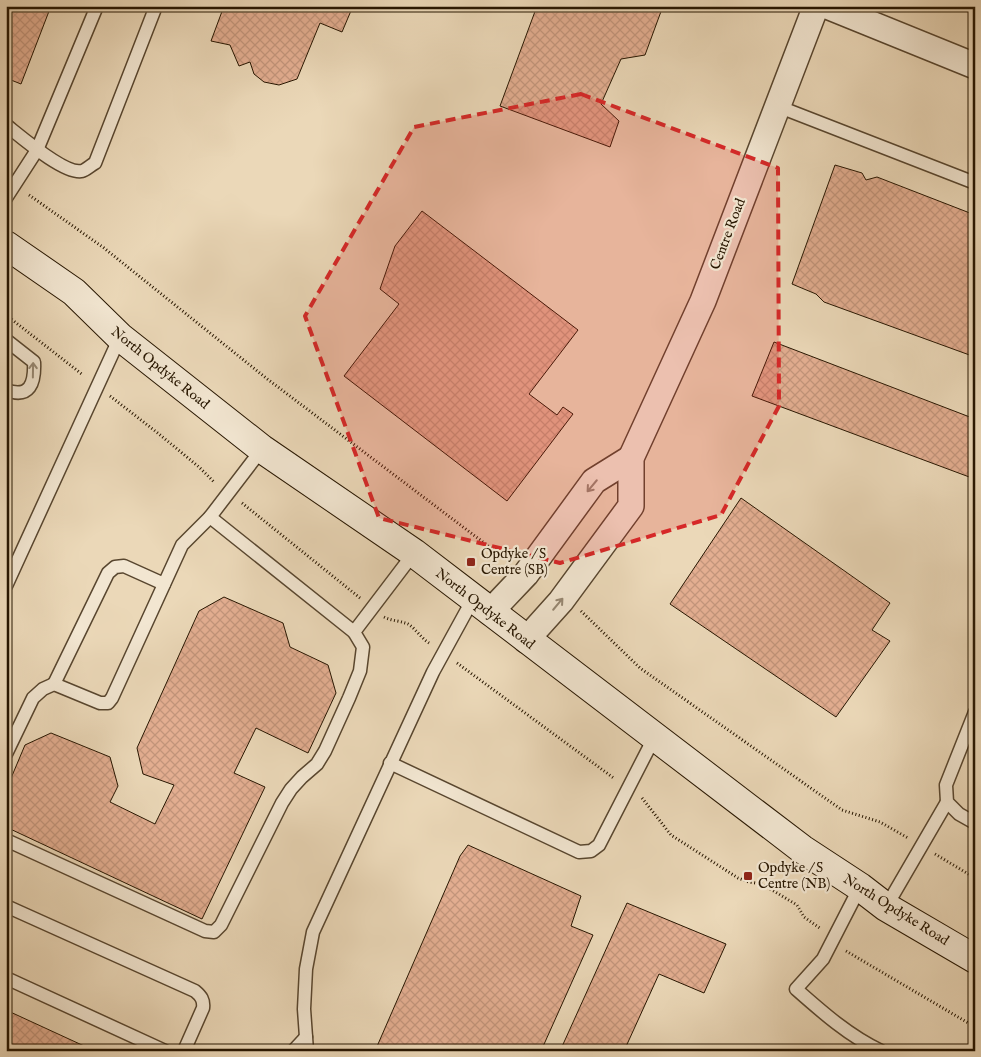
<svg xmlns="http://www.w3.org/2000/svg" width="981" height="1057" viewBox="0 0 981 1057" font-family="'IM FELL English',serif">
  <defs>
    <pattern id="building-cross-hatch" width="8" height="8" patternUnits="userSpaceOnUse" patternTransform="scale(1.25)"><rect width="8" height="8" fill="#e3ae91"/><path d="M0 0l8 8M0 8l8-8" fill="none" stroke="#c3957b"/></pattern>
  </defs>
  <rect width="100%" height="100%" fill="#ebd8b8"/>
  <filter id="stains"><feTurbulence type="fractalNoise" baseFrequency=".004" numOctaves="4"/><feColorMatrix values="0 0 0 0 .2 0 0 0 0 .09 0 0 0 0 .02 0 0 0 .5 -.17"/></filter>
  <radialGradient id="worn" r=".72"><stop offset=".6" stop-color="#630" stop-opacity="0"/><stop offset="1" stop-color="#630" stop-opacity=".3"/></radialGradient>
  <g fill="url(#building-cross-hatch)" stroke="#271601">
    <path d="M6,6H51L21,84L6,78Z"/>
    <path d="M224,6H353L342,32L320,23L297,79L279,85L264,82L254,74L250,62L239,66L230,45L211,41Z"/>
    <path d="M537,6H663L645,55L621,59L601,104L619,121L610,147L500,106Z"/>
    <path d="M835,165L862,173L866,180L877,177L975,215V357L824,302L816,294L792,284Z"/>
    <path d="M422,211L578,330L529,394L557,415L563,407L573,414L507,501L344,376L399,304L380,289L395,246Z"/>
    <path d="M774,342L975,419V477L972,478L752,396Z"/>
    <path d="M741,498L890,603L872,630L890,641L836,717L670,604Z"/>
    <path d="M224,597L283,623L290,647L328,665L336,693L308,753L256,728L234,773L265,787L202,919L6,827V790L25,745L51,733L110,757L118,786L110,802L155,824L174,785L143,774L137,748L199,611Z"/>
    <path d="M468,845L581,896L571,926L593,935L541,1051H375L460,856Z"/>
    <path d="M627,903L726,944L704,993L659,974L624,1051H560Z"/>
    <path d="M6,1010L95,1051H6Z"/>
  </g>
  <g fill="none" stroke-linecap="round" stroke-linejoin="round">
    <g stroke="#58462f" stroke-width="15">
      <g id="service">
        <path d="M777,106L975,183"/>
        <path d="M6,125C20,136 65,175 82,171C86,170 91,165 95,163L156,6"/>
        <path d="M6,198L37,150L97,6"/>
        <path d="M6,340L34,362C35,383 30,399 6,390"/>
        <path d="M210,517L354,632"/>
        <path d="M6,586L120,337"/>
        <path d="M54,684L108,573L115,567L124,566L164,584"/>
        <path d="M975,712L946,785L947,802L959,814L975,823"/>
        <path d="M6,754L33,698L43,689L54,684L100,703H108L112,698L182,545L210,517L262,449"/>
        <path d="M390,763L579,852L591,851L599,845L654,738"/>
        <path d="M6,840L205,931L214,932L221,925L282,803L291,789L302,777L317,764L325,751L349,698L360,671L363,647L354,632L414,553"/>
        <path d="M860,887L823,959L796,989C822,1012 849,1036 881,1051"/>
        <path d="M6,906L195,991C201,996 204,1000 203,1008L184,1051"/>
        <path d="M886,907L947,802"/>
        <path d="M6,978L165,1051"/>
        <path d="M293,1051L306,1037"/>
        <path d="M307,1051L304,1009L306,969L313,932L433,672L473,599"/>
      </g>
    </g>
    <g stroke="#58462f" stroke-width="28">
      <g id="minor">
        <path d="M827,6L975,66"/>
        <path d="M490,612L526,574L594,481L631,458"/>
        <path d="M526,640L561,601L631,506V458L703,301L816,6"/>
      </g>
    </g>
    <g stroke="#271601" stroke-width="30">
      <path id="secondary" d="M6,245L74,292L120,337L262,449L414,553L802,849L860,887L886,907L975,959"/>
    </g>
    <g stroke="#271601" stroke-width="3" stroke-dasharray="1 2.5" stroke-linecap="butt">
      <path d="M29,195L104,248L266,378L508,561"/>
      <path d="M6,315L83,375"/>
      <path d="M110,396L159,434L199,467L215,483"/>
      <path d="M242,503L360,598"/>
      <path d="M581,611L640,668L842,810L880,822L908,838"/>
      <path d="M384,617C392,621 401,621 408,624C416,629 421,638 429,643"/>
      <path d="M457,663L615,779"/>
      <path d="M642,798L671,835L738,878L749,882L762,884L797,905L804,917L821,929"/>
      <path d="M935,854L975,878"/>
      <path d="M846,951L975,1027"/>
    </g>
    <use href="#service" stroke="#f2e6d1" stroke-width="12"/>
    <use href="#minor" stroke="#f2e6d1" stroke-width="25"/>
    <use href="#secondary" stroke="#f2e6d1" stroke-width="28"/>
  </g>
  <defs><path id="oneway-shaft" d="M-6 0H5M1.5-3L5.5 0L1.5 3" fill="none" stroke-width="1.6" stroke-linecap="round" stroke-linejoin="round" transform="scale(1.25)"/></defs>
  <g stroke="#978873">
    <use href="#oneway-shaft" transform="translate(33 370) rotate(-89)"/>
    <use href="#oneway-shaft" transform="translate(592 486) rotate(130)"/>
    <use href="#oneway-shaft" transform="translate(558 604) rotate(-50)"/>
  </g>
  <path fill="#d62828" fill-opacity="0.2" stroke="#d62828" stroke-width="4" stroke-dasharray="10 6" stroke-linejoin="round" d="M581,94L778,168L779,406L721,515L560,563L379,518L305,316L414,127Z"/>
  <g fill="#8f2418" stroke="#f2e6d1" stroke-width="2">
    <rect x="466" y="557" width="10" height="10" rx="2.5"/>
    <rect x="743" y="871" width="10" height="10" rx="2.5"/>
  </g>
  <g text-anchor="middle" dominant-baseline="central" stroke-width="4.5" stroke-linejoin="round" paint-order="stroke">
    <g font-size="14" fill="#271601" stroke="#f2e6d1">
      <text transform="translate(728 234) rotate(-69)">Centre Road</text>
      <text transform="translate(160 368) rotate(39)">North Opdyke Road</text>
      <text transform="translate(485 609) rotate(38)">North Opdyke Road</text>
      <text transform="translate(896 910) rotate(32)">North Opdyke Road</text>
    </g>
    <g font-size="14" fill="#271601" stroke="#f2e6d1" text-anchor="start">
      <text x="481" y="554">Opdyke / S<tspan x="481" dy="16">Centre (SB)</tspan></text>
      <text x="758" y="868">Opdyke / S<tspan x="758" dy="16">Centre (NB)</tspan></text>
    </g>
  </g>
  <rect width="981" height="1057" fill="none" stroke="#ebd8b8" stroke-width="25"/>
  <rect x="8" y="8" width="966" height="1042" fill="none" stroke="#271601" stroke-width="2.5"/>
  <rect x="12" y="12" width="956" height="1032" fill="none" stroke="#271601"/>
  <rect width="100%" height="100%" filter="url(#stains)"/>
  <rect width="100%" height="100%" fill="url(#worn)"/>
</svg>
